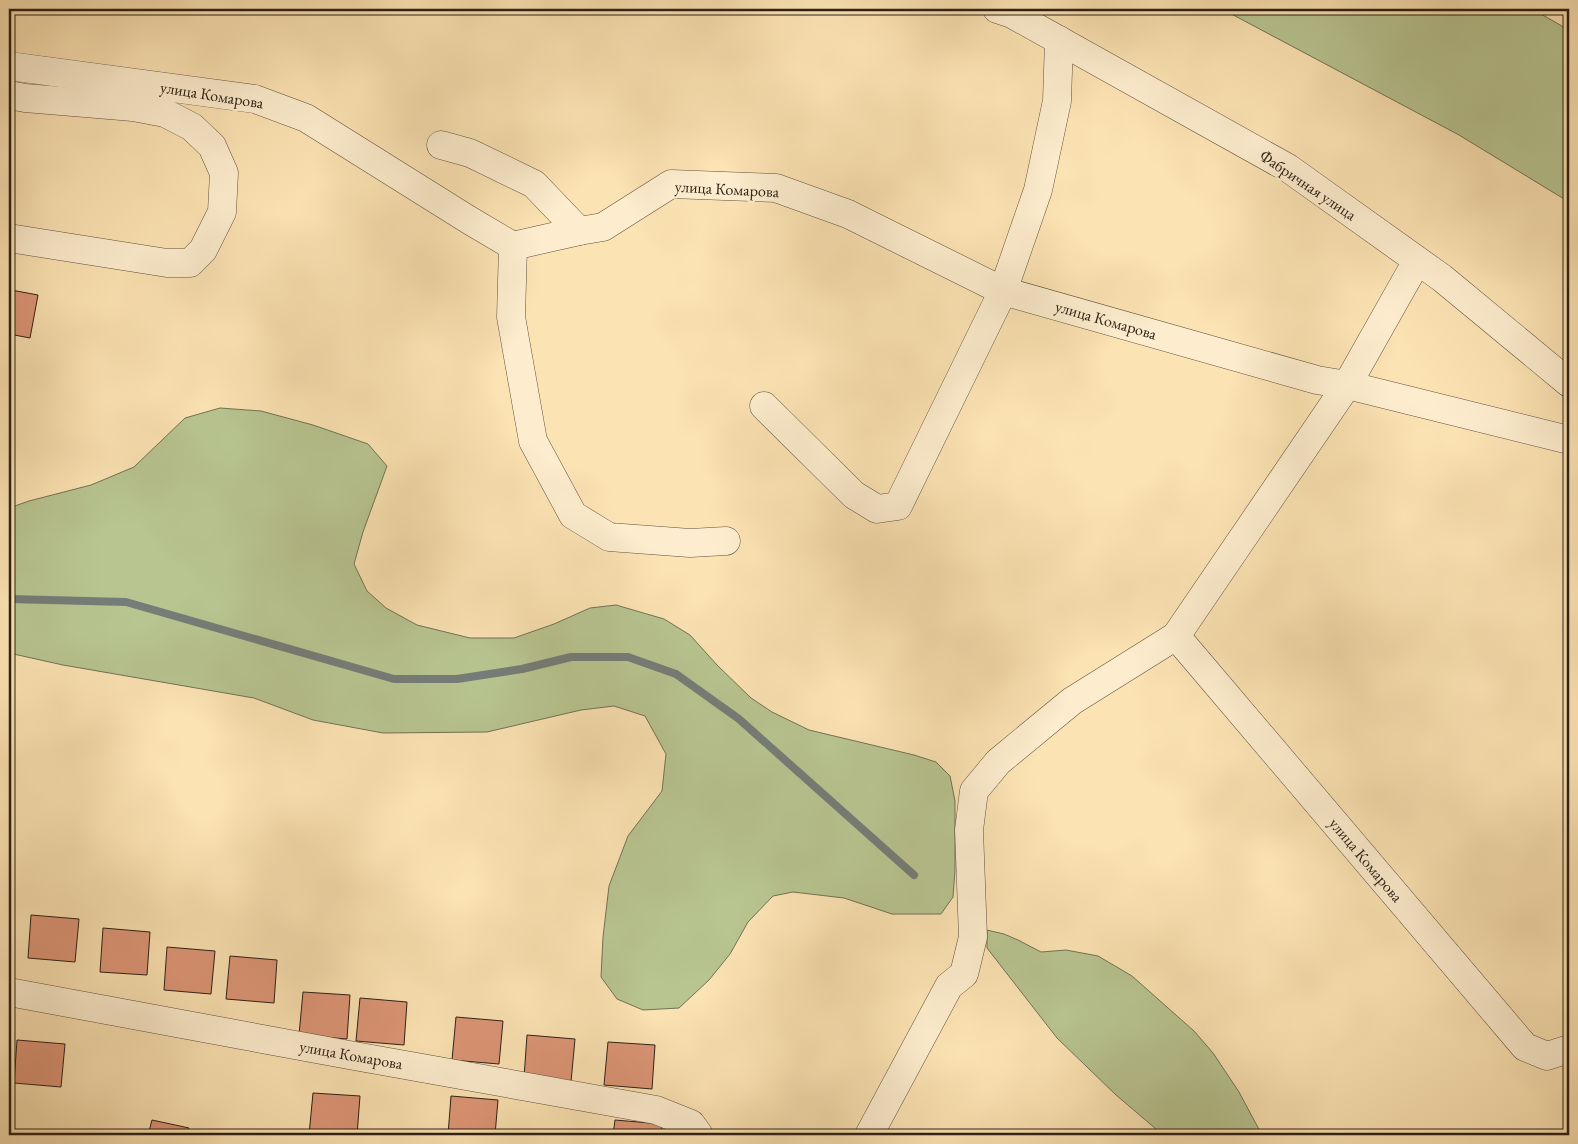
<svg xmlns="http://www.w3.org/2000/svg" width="1578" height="1144" viewBox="0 0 1578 1144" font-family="'EB Garamond',serif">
  <rect width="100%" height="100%" fill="#fce3b3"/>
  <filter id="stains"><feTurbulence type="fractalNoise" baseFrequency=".004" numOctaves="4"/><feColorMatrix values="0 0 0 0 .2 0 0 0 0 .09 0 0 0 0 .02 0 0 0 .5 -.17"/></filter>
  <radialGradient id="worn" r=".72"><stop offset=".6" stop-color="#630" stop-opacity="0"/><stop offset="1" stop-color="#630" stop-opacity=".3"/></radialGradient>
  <g fill="#b8c591" stroke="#727254">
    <path d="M1222,9H1532L1569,30V202L1459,135Z"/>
    <path d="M220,408L261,411L313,425L368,444L387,466L363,532L354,564L367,591L386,608L417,625L470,638H514L554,624L590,608L616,605L664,619L690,635L717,665L751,698L772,712L809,730L914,755L936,762L950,776L955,801V870L953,897L941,914H892L844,898L793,892L773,896L748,922L730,954L709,980L679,1008L643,1010L617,999L601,977L603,937L609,886L628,836L662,791L666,754L645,716L614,706L581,710L487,732L383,733L313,720L254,698L63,665L9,653V508L29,501L91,485L134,467L185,418Z"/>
    <path d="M987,930L1004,934L1018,940L1041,952L1066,950L1098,956L1132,976L1194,1031L1213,1053L1239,1092L1262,1135H1163L1116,1095L1057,1038L987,948Z"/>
  </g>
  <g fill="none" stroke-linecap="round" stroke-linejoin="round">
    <path stroke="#757d78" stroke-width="8" d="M9,599L126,602L394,679H457L522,669L571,657H628L676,674L739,719L914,875"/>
  </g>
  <g fill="#dd9677" stroke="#2d2017">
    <path d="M11,290L38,295L30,338L9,334V304Z"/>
    <path d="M31,915L79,919L75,962L28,958Z"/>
    <path d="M103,928L150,932L147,975L100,972Z"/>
    <path d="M167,947L215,951L211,994L164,990Z"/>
    <path d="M230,956L277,960L274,1003L226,999Z"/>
    <path d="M303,992L350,995L347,1039L299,1035Z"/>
    <path d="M360,998L407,1002L404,1045L356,1041Z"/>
    <path d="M456,1017L503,1021L499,1064L452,1060Z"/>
    <path d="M527,1035L575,1039L571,1082L524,1078Z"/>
    <path d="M17,1040L65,1044L61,1087L14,1083Z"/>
    <path d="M608,1042L655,1045L652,1089L604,1085Z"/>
    <path d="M313,1093L360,1096L357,1135H309Z"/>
    <path d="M451,1096L498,1100L495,1135H448Z"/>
    <path d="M152,1120L189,1128L187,1135H148Z"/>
    <path d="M615,1120L662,1124L661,1135H613Z"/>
  </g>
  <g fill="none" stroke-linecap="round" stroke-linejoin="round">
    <g stroke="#61513e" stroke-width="29">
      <g id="minor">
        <path d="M997,9L1012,14L1288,168L1442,278L1569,383"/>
        <path d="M9,66L255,99L306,118L469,220L513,246L579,231L603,227L671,184L776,188L848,214L1003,291L1317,380L1347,385L1569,440"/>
        <path d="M9,95L25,98L133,107L165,113L192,127L212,146L224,173L222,212L203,250L190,263H167L9,238"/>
        <path d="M441,145L470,153L534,184L579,231"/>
        <path d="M513,246L511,317L533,441L573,515L609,537L690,543L726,541"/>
        <path d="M764,406L854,495L877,509L898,506L1003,291L1038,190L1057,101L1059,40"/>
        <path d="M1176,636L1525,1047L1547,1056L1569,1049"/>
        <path d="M9,992L349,1055L656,1110L691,1124L699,1135"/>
        <path d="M869,1135L949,986L964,974L973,937L969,830L974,791L998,762L1072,701L1176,636L1347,385L1417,261"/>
      </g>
    </g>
    <use href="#minor" stroke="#fdedce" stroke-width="28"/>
  </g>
  <g text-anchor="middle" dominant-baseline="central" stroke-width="4.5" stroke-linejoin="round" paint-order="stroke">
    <g font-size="16" fill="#2d2017" stroke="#fdedce">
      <text transform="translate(212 95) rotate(9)">улица Комарова</text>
      <text transform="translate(1308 185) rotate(34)">Фабричная улица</text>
      <text transform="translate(727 189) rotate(3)">улица Комарова</text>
      <text transform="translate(1106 320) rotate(16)">улица Комарова</text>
      <text transform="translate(1366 860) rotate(50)">улица Комарова</text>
      <text transform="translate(351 1055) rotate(10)">улица Комарова</text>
    </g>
  </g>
  <rect width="1578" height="1144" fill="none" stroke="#fce3b3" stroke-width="30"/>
  <rect x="10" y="10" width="1558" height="1124" fill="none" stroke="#2d2017" stroke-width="2.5"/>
  <rect x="15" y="15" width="1548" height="1114" fill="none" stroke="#2d2017"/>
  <rect width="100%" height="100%" filter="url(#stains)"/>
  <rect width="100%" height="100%" fill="url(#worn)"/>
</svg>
